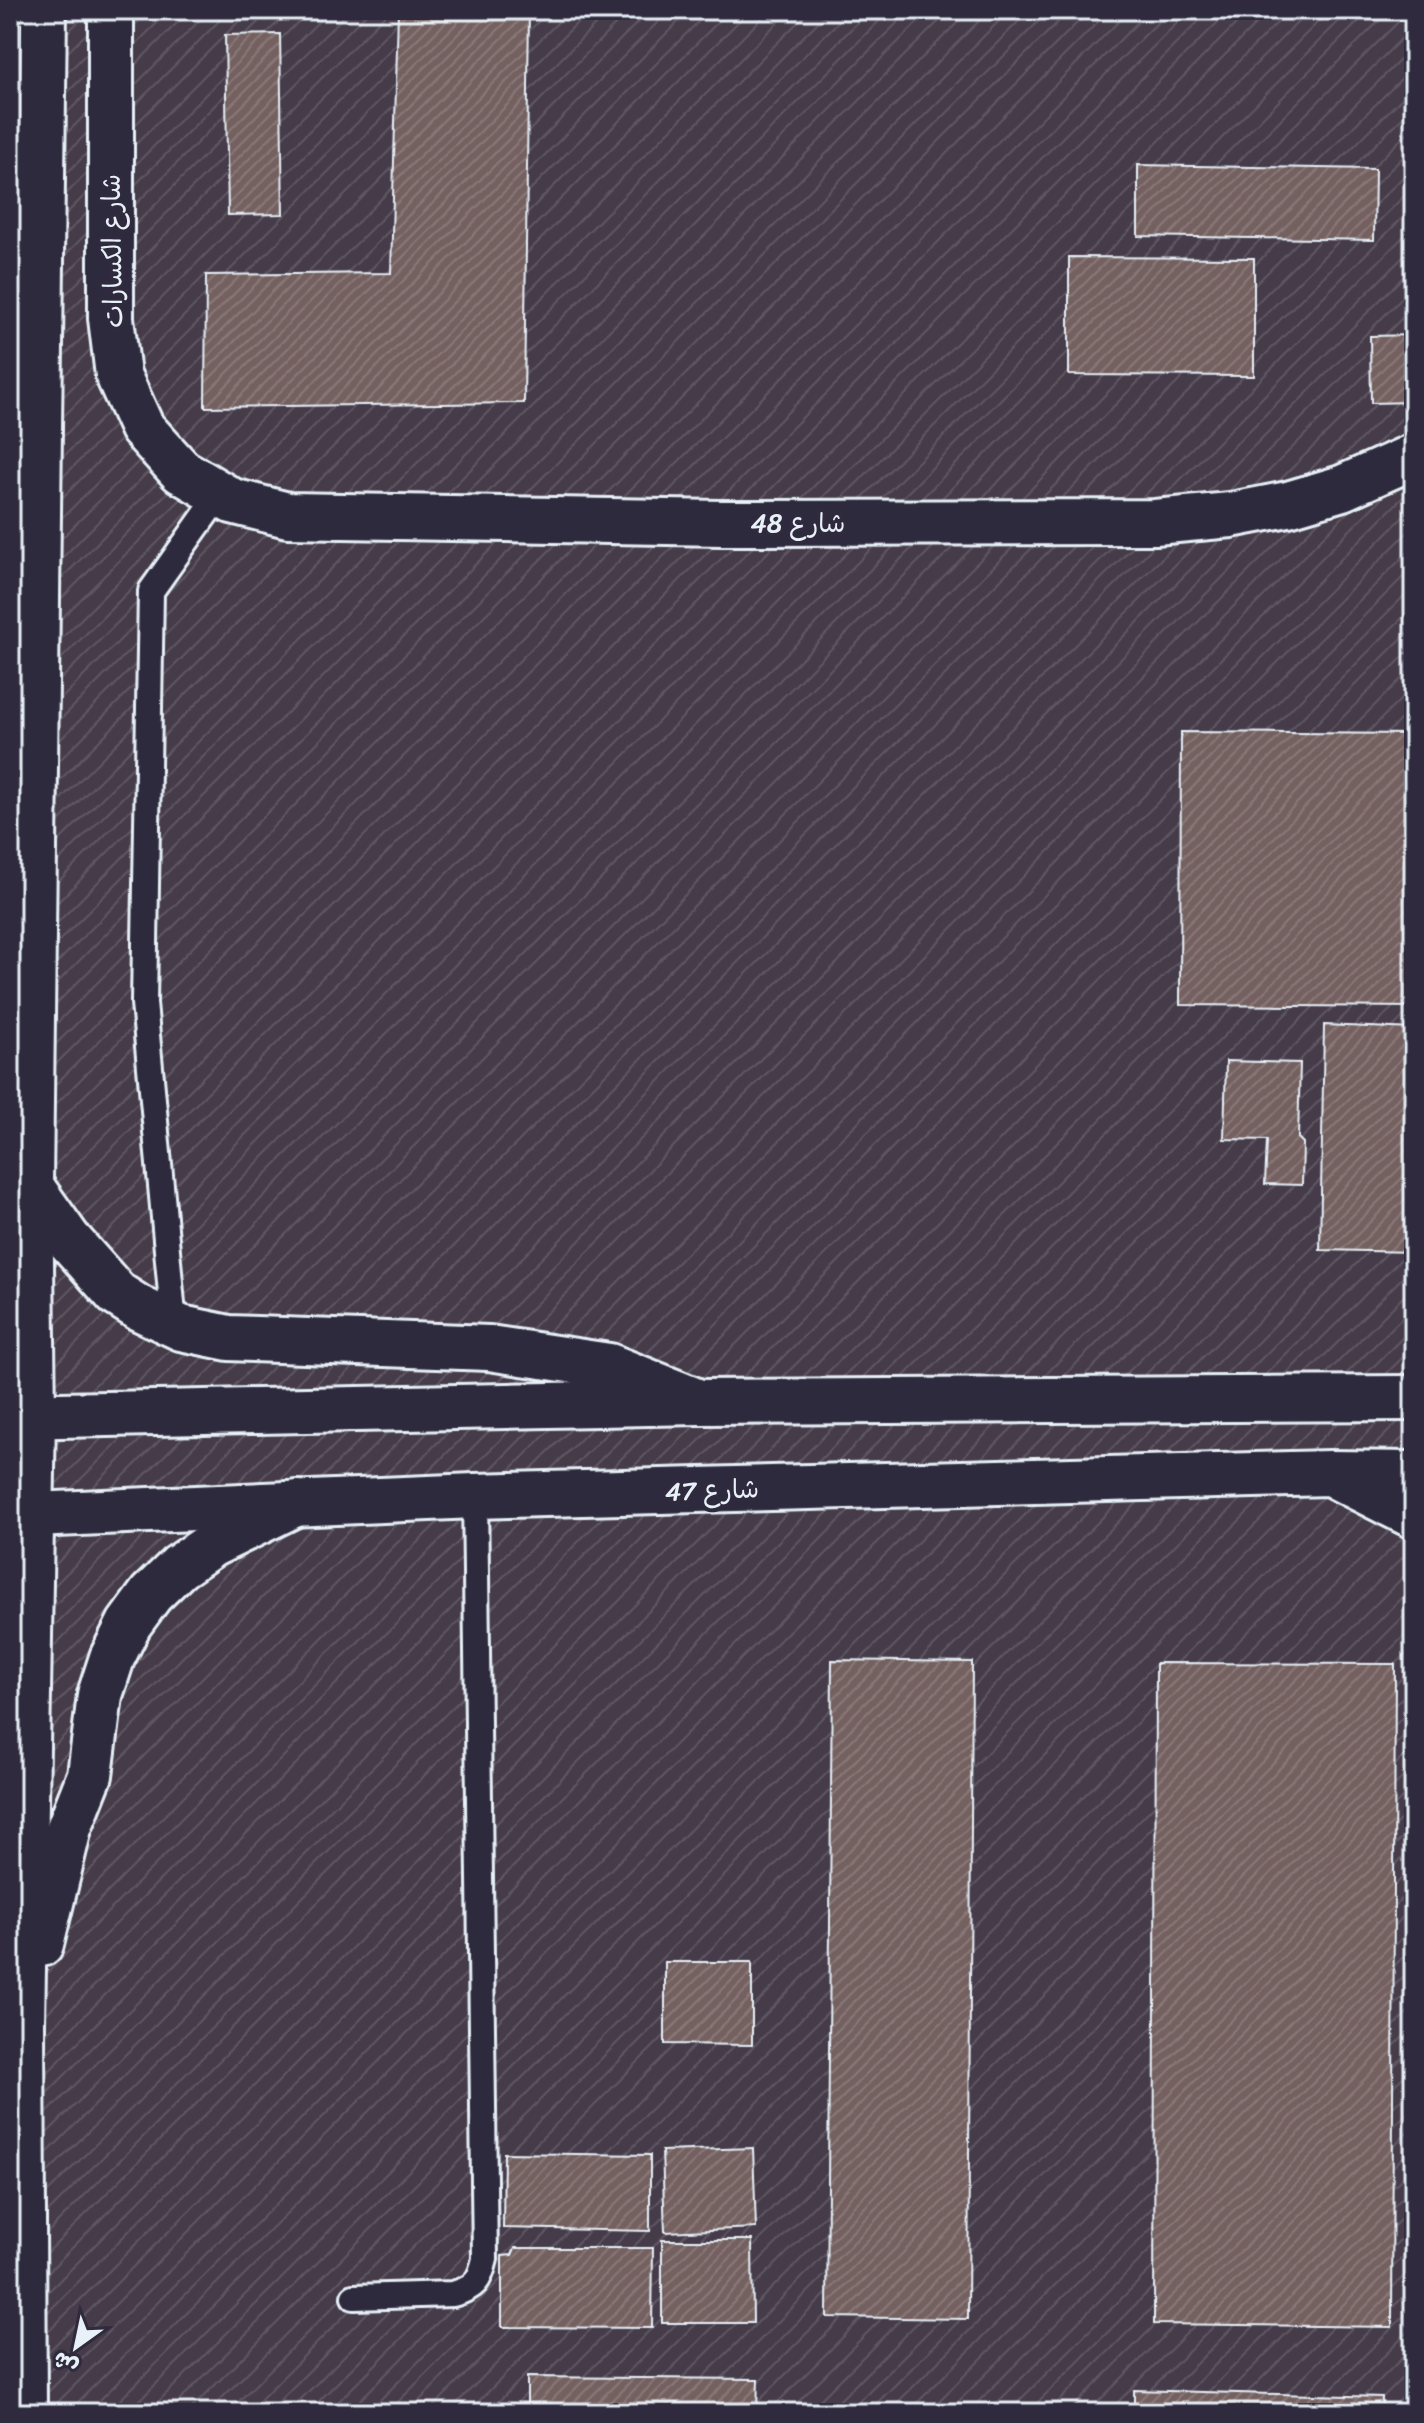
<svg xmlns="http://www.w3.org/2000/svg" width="1424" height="2423" viewBox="0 0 1424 2423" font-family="Sriracha,'Playpen Sans Arabic',sans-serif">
  <defs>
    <pattern id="industrial-furrows" width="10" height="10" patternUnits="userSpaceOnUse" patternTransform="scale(2)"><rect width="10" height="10" fill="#443a48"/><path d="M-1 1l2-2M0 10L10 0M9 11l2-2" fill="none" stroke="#5f5763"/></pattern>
    <pattern id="building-hatch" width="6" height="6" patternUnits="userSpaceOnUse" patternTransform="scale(2)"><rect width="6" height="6" fill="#756161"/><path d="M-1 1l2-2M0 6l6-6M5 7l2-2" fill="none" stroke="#897878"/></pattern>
  </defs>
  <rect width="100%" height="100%" fill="#2f2a3d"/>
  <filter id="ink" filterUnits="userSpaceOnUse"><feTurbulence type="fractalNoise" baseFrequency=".0125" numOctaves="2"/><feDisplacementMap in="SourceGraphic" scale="16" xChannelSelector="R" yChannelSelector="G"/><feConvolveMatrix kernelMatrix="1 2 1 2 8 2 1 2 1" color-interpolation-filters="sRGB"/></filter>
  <g filter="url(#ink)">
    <rect fill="url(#industrial-furrows)" x="10" y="10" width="1404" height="2403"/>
    <g fill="url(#building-hatch)" stroke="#e8f1f8" stroke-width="2">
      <path d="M398,10H529L524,403L205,407L206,275L391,273Z"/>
      <path d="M280,34L283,214L228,215L225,35Z"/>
      <path d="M1138,165L1375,169L1374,240L1138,236Z"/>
      <path d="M1069,257L1254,258V376L1069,375Z"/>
      <path d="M1414,335V402L1371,403L1370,336Z"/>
      <path d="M1181,732L1414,734V1007L1180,1005Z"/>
      <path d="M1324,1025L1414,1029V1252L1320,1250Z"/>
      <path d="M1226,1061L1300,1063L1298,1138L1303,1143L1302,1185L1265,1184L1267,1140L1224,1139Z"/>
      <path d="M832,1660L972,1662L968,2319L827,2317Z"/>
      <path d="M1156,1663L1395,1664L1392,2327L1154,2324Z"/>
      <path d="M665,1962H752V2045L665,2044Z"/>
      <path d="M753,2148L756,2228L665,2232L662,2151Z"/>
      <path d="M504,2153L650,2155V2231L503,2228Z"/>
      <path d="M662,2240H752L753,2323H662Z"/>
      <path d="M515,2248H653L652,2328L502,2327V2256L512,2255Z"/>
      <path d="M527,2377L758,2379L757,2413H527Z"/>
      <path d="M1134,2390L1382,2397V2413H1134Z"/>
    </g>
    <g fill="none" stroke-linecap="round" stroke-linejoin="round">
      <g stroke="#e8f1f8" stroke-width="30">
        <g id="service">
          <path d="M174,1325L144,1003L151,591L220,494"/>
          <path d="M354,2297L453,2294C475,2288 480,2281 485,2259L475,1496"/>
        </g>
      </g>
      <g stroke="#e8f1f8" stroke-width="50">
        <g id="minor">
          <path d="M111,10V318L118,375L142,428L181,471L232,501L288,515L722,523L1155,522L1231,515L1288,504L1342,488L1414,456"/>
          <path d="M10,1416L699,1402L1414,1398"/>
          <path d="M1339,1478L1414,1516"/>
          <path d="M10,1516L475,1496L1330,1473L1414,1474"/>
        </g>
      </g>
      <g stroke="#e8f1f8" stroke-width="50">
        <g id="tertiary">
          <path d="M30,1185L68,1239L117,1294L139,1308L181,1328L229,1338L489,1348L609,1366L699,1402"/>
          <path d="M41,1944L69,1828L90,1775L100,1695L112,1658L129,1624L151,1594L179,1567L211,1545L297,1503"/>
          <path d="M24,2413L22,2024L33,1415L30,1185L44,10"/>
        </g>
      </g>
      <use href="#service" stroke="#2f2a3d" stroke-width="24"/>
      <use href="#minor" stroke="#2f2a3d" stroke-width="44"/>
      <use href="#tertiary" stroke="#2f2a3d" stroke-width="44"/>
    </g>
  </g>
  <g text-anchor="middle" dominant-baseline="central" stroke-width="8" stroke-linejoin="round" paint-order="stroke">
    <g font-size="26" fill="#e8f1f8" stroke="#2f2a3d">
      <text transform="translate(112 251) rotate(-91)">شارع الكسارات</text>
      <text x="798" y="523">شارع 48</text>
      <text transform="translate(712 1490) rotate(-2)">شارع 47</text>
    </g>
  </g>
  <rect width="1424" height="2423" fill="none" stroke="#2f2a3d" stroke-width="40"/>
  <rect x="20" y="20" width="1384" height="2383" fill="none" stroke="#e8f1f8" stroke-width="3" filter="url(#ink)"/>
  <g transform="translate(76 2347) rotate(213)" stroke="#2f2a3d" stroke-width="6" paint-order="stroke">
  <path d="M0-6L14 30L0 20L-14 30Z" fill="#e8f1f8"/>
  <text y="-12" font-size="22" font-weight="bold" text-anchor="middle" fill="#e8f1f8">ش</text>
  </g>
</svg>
